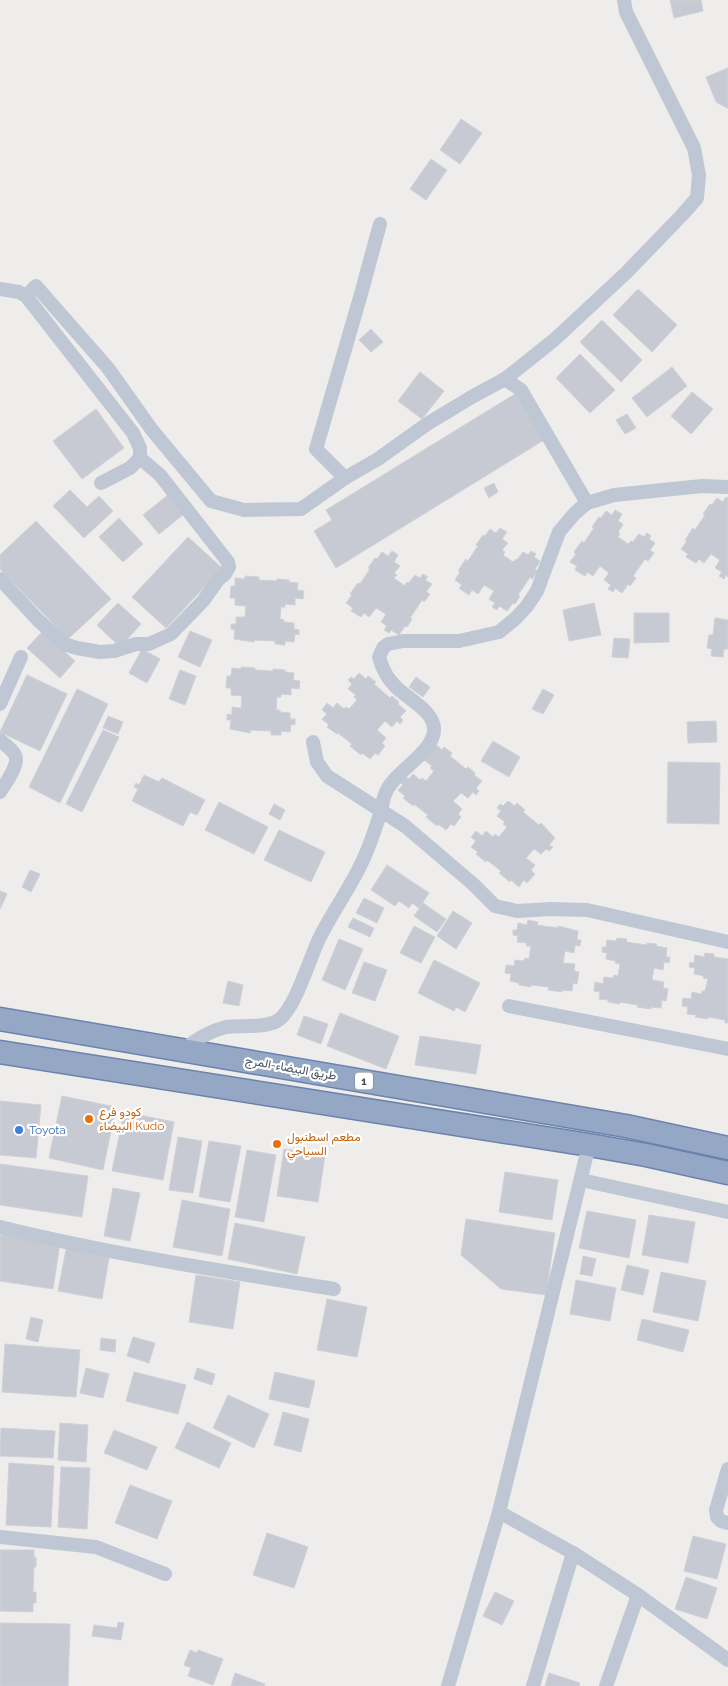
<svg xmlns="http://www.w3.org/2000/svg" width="728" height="1686" viewBox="0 0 728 1686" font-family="Raleway,Vazirmatn,sans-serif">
  <rect width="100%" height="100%" fill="#efecec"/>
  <g fill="#c7cad3" stroke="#cfd1d8">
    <path d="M670,0H701L703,11L674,18Z"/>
    <path d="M728,68V108H727L716,102L706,77Z"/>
    <path d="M461,119L482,133L460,164L440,150Z"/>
    <path d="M431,159L447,170L426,200L410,189Z"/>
    <path d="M638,289L677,325L652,352L613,315Z"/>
    <path d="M602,320L642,360L621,382L580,342Z"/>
    <path d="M371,329L383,342L371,352L359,340Z"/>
    <path d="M580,354L615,390L590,413L556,378Z"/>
    <path d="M672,367L687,386L647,417L632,398Z"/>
    <path d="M420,372L444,391L422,419L398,401Z"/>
    <path d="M692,392L713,409L691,434L671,416Z"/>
    <path d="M515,394L544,440L336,568L314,531L332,520L326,510Z"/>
    <path d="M96,409L124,448L82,479L53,441Z"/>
    <path d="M627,414L636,428L625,434L616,420Z"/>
    <path d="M494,483L498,492L489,498L484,488Z"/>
    <path d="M70,490L87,507L99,496L113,511L84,538L53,506Z"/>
    <path d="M168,495L184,514L159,534L143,515Z"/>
    <path d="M726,497L728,498V577L726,575L724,579L719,576L722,572L715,568L720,560L711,554L704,563L699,559L696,563L686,557L688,554L681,549L687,541L685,540L693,528L695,530L705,515L703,514L710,504L712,505L717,498L723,502Z"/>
    <path d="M615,510L622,514L618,521L623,524L618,532L620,534L618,537L628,544L631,541L633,542L639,534L644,537L647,533L651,536L649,539L655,543L650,550L654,553L648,561L645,559L633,576L636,578L630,586L628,584L622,593L615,588L613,592L608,589L611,585L604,580L609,573L600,566L593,576L587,572L585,576L575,570L577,566L570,562L576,554L574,552L582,541L584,543L594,528L592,527L599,517L601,518L606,511L612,515Z"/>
    <path d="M119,518L143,544L123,562L99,537Z"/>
    <path d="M36,521L111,599L68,639L0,569V555Z"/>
    <path d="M500,528L507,532L502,539L508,543L502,550L505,552L503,555L513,562L516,559L517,560L523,552L528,555L531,551L536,554L534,557L540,561L535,569L538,571L532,579L530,577L518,595L520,596L515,604L513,603L507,611L499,606L497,610L492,607L495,603L489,599L494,591L484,585L478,594L472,590L469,595L459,588L462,585L455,580L460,572L458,571L466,559L468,561L478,546L476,545L483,535L485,536L490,529L496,533Z"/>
    <path d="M188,537L222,568L166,628L132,597Z"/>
    <path d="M392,551L398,555L394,562L400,566L394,573L397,575L394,578L405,586L407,582L409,583L415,575L420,578L423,574L428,577L425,580L432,584L426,592L430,594L424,602L422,600L410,618L412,619L407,627L405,626L399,635L391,630L389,633L384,630L387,626L381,622L386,614L376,608L369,617L364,613L361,617L351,611L353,608L346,603L352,595L350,594L358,583L360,584L370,569L368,568L375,558L377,559L382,552L388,556Z"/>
    <path d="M245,576L259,577V580L277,581V579L289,580V582L298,583L297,590L304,591L303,599L295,598V605L285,604V607H281L280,619L284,620V622L294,623V629L299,630V635L295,634L294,642L285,641V645L275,644V641L254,640V642L234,639L235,630L231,629V624H236V617H245L246,606L235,605V598H230L231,586H235V578L245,579Z"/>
    <path d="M118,603L141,624L120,647L97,625Z"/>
    <path d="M594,603L601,635L569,641L563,610Z"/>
    <path d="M634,613H669V642L634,643Z"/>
    <path d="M715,618L728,620V649H724L723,657L711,656L712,649L707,648L709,635H713Z"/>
    <path d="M190,631L212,640L200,667L178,657Z"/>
    <path d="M42,632L75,661L60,678L27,648Z"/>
    <path d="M614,638L630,639L628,658L612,657Z"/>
    <path d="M142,649L160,659L147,683L129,673Z"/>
    <path d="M241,667L255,668V670L273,671V669L285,670V672L294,673L293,680L300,681L299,689L291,688V695L281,694V697H277L276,710H280V712L290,713V719H295V725L291,724L290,732L281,731V735H271V731L251,730L250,733L230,729L231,720H227V714L232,715V707L241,708L242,696L231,695V688H226L227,676H231L232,668L241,669Z"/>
    <path d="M180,670L196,676L185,705L169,699Z"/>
    <path d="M359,673L366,679L368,676L376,682L374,684L390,698L392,696L399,702L398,704L406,711L400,717L403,720L400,724L397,721L392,727L385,721L377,730L386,738L382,743L385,746L378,755L375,753L370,759L362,753L361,755L350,746L352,744L338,733L337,734L327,727L329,725L322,719L327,714L322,710L327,703L333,708L337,703L344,709L346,707L349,709L357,700L354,697L356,695L348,689L352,684L348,680L351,677L354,679Z"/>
    <path d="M27,675L67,694L40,751L0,732Z"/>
    <path d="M416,677L430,687L423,697L409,687Z"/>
    <path d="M77,689L108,704L60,803L29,787Z"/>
    <path d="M543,689L554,695L543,714L532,709Z"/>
    <path d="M108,716L123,722L118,734L103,728Z"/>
    <path d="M716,721L717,742L688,743L687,722Z"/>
    <path d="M103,730L119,737L82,812L66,804Z"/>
    <path d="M493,741L520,757L509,777L481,761Z"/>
    <path d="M435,744L442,750L444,747L452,753L450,756L466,769L468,767L475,773L474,775L482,781L476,788L479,791L476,795L473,792L468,798L461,793L453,801L462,809L458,814L461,817L454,826L451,824L446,830L438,824L437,826L426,817L428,815L414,804L413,806L403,798L405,796L398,790L403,785L398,781L403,775L409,779L413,774L420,780L422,778L426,781L434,771L430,768L432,766L424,760Z"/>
    <path d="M668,762L720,763L719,824L667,823Z"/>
    <path d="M144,775L159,782L162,778L205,800L197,815L190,812L183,826L132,801L138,789L134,787L136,783L139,785Z"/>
    <path d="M508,801L515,806L517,803L525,810L523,812L539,825L541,823L555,838L549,845L553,847L549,851L546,849L541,854L534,849L526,858L535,865L531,870L535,874L527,883L524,880L519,887L511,880L510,882L499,873L501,871L487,860L486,862L476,854L478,852L471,847L476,841L471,837L476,831L482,836L486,831L493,837L495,834L499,837L507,827L503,824L505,822L497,816L501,811L497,808L500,804L503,806Z"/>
    <path d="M219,802L268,827L254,854L205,830Z"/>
    <path d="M274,804L285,810L280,820L269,814Z"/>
    <path d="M279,830L325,852L311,882L264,860Z"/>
    <path d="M387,865L429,893L419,908L412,903L409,908L399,901L395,906L371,890Z"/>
    <path d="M30,870L40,874L31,892L22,887Z"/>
    <path d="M0,891L7,894L0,909Z"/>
    <path d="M364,898L384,908L377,923L356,913Z"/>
    <path d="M423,903L446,919L437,932L414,916Z"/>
    <path d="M453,911L472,923L456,949L437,936Z"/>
    <path d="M353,918L374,928L370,937L348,927Z"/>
    <path d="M528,920L538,922L537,925L558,928V926L578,931L577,940H581L580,946L575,945L574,953L565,951L563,963L575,964L574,971L579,972L577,984L573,983L572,991L562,990V992L548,990L549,987L531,985V987L519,985V983L510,981L511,974L505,973L506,965L514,966L515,960L524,961L525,958L529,959L531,946H526L527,943L517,942L518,936L513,935V930H517L518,923L527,925Z"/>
    <path d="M414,926L435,937L421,963L400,953Z"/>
    <path d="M617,938L627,939L626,942L647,945V943L657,944L656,946L667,948L666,957H670L669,963L664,962L663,970L654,968L652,980L664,982L663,988L668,989L666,1001L662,1000L661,1008L651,1007V1009L637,1007L638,1005L620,1002V1004L608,1002V1000L599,999L600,992L594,991L595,982L603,984L604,977L613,978L614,975L618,976L620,964L615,963L616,961L606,959L607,953L602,952V947H606L607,940L616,941Z"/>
    <path d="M339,939L363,949L345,990L322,980Z"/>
    <path d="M705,953L714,954V957L728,959V1023H725V1020L708,1017V1019L695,1017L696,1015L687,1014L688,1007L682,1006L683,998L691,999L692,992L701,994L702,991H705L708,979L703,978L704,976L694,974L695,968L689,967L690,962L694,963L695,955L704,957Z"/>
    <path d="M434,960L480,983L465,1012L456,1007L454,1011L418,993Z"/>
    <path d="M364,962L387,970L375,1001L352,993Z"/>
    <path d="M228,981L243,985L239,1006L223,1003Z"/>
    <path d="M340,1013L399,1036L386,1069L327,1046Z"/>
    <path d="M304,1016L328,1024L321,1044L297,1035Z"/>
    <path d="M420,1036L481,1045L476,1074L415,1065Z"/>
    <path d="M62,1096L116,1107L103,1170L49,1158Z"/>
    <path d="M0,1101L41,1105L36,1158L0,1155Z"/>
    <path d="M124,1112L174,1122L163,1180L112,1171Z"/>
    <path d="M178,1137L202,1141L193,1193L169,1190Z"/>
    <path d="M209,1141L241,1146L230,1202L199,1197Z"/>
    <path d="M284,1149L325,1155L318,1202L277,1196Z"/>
    <path d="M247,1150L276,1155L264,1222L235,1217Z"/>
    <path d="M0,1164L88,1176L82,1217L0,1205Z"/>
    <path d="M505,1172L558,1180L552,1220L499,1212Z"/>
    <path d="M113,1188L140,1193L130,1241L104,1236Z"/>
    <path d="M182,1200L230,1209L222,1256L173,1247Z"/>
    <path d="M587,1211L636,1220L629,1258L579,1248Z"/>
    <path d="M649,1215L695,1222L688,1263L642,1255Z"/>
    <path d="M466,1219L555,1233L546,1295L501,1289L461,1255Z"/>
    <path d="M235,1223L305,1237L297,1274L228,1259Z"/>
    <path d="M0,1235L60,1243L53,1289L0,1281Z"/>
    <path d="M67,1244L110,1252L102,1299L58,1291Z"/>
    <path d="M583,1256L596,1259L592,1276L580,1274Z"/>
    <path d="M627,1265L649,1270L643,1295L621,1290Z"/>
    <path d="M661,1272L706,1281L698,1321L653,1312Z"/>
    <path d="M196,1275L240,1282L233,1329L189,1322Z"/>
    <path d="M576,1280L616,1288L610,1321L570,1314Z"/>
    <path d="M327,1299L367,1307L357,1357L317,1350Z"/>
    <path d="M31,1317L43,1320L38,1342L26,1339Z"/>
    <path d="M642,1319L689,1330L683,1352L637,1340Z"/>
    <path d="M133,1337L155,1343L149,1363L127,1356Z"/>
    <path d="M101,1338L116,1340L115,1352L100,1350Z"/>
    <path d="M5,1344L80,1350L76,1397L2,1392Z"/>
    <path d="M86,1368L109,1374L103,1398L80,1393Z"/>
    <path d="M197,1368L215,1374L212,1385L194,1379Z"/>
    <path d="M134,1372L186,1385L178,1414L126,1401Z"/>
    <path d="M275,1372L315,1381L309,1408L269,1399Z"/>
    <path d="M228,1395L269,1414L254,1448L213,1428Z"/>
    <path d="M283,1412L309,1419L301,1452L274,1445Z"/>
    <path d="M187,1422L231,1443L219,1468L175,1448Z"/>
    <path d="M60,1423L88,1425L86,1462L58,1460Z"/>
    <path d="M1,1428L55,1431L53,1458L0,1456Z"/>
    <path d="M114,1430L157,1447L147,1470L104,1453Z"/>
    <path d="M9,1463L54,1466L51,1527L6,1525Z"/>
    <path d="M61,1467L90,1468L87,1529L58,1527Z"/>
    <path d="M130,1485L172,1501L157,1539L115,1523Z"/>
    <path d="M267,1533L308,1547L294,1588L253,1575Z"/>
    <path d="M693,1536L726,1544L717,1579L684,1571Z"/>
    <path d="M0,1550H34V1557H36V1567H34L33,1592H36V1603H33V1612L0,1611Z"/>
    <path d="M686,1577L717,1588L707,1619L675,1609Z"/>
    <path d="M495,1592L514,1601L502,1625L483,1616Z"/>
    <path d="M118,1622L124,1623L121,1640L92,1636L94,1625L117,1628Z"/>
    <path d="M0,1623L70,1624L68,1686H0Z"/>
    <path d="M190,1650L197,1653L198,1650L223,1659L213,1685L188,1676L191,1668L184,1665Z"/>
    <path d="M235,1673L265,1684L264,1686H231Z"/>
    <path d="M549,1673L580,1683L579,1686H545Z"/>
  </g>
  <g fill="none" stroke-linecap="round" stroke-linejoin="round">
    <g stroke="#6b83ab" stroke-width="25">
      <g id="trunk">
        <path d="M0,1019L626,1126L728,1148"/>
        <path d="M0,1052L589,1145L646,1155L728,1173"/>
      </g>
    </g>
    <g stroke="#bec7d3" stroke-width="14">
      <path d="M0,289L19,292L26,296L133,433L140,448V458L130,468L101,483"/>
      <path d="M26,296L36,286L108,368L152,430L211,501L244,510L301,509L345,478L378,459L427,424L470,398L505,379L521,390L587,503"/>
      <path d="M505,379L554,340L626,273L682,215L697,198L699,175L694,148L626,12L624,0"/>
      <path d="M345,478L316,449L361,294L380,224"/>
      <path d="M0,579L37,619L64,644L77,648L100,652L114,651L136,644H149L171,634L203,601L218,580L225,574L229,567L228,562L160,475L140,458"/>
      <path d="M0,704L21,657"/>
      <path d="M0,740C5,745 12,749 15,755C20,764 5,784 0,792"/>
      <path d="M313,742L317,762L327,776L405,826L473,884L495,906L517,911L551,909L587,910L728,942"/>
      <path d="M509,1006L728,1049"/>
      <path d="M183,1050C196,1039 210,1031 226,1027C241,1025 270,1029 281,1018C297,1003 309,960 319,939C332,912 351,887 363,860C370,845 375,830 380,814C382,807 383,798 386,792C394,772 434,752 434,730C435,711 406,698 395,686C387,678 382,668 379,657L383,648L388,644L403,641H459L499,632L516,618L527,606L537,591L559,532L575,513L587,503L614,495L702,486L728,487"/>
      <path d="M581,1180L728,1212"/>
      <path d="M0,1227C110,1254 222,1271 334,1289"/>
      <path d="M728,1469L716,1510L717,1517L721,1521L728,1523"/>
      <path d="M499,1512L573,1553L638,1595L728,1660"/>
      <path d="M0,1537L96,1547L165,1574"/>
      <path d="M448,1686L499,1512L589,1145"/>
      <path d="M533,1686L573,1553"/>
      <path d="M606,1686L638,1595"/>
    </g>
    <use href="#trunk" stroke="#94a8c6" stroke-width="22"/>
  </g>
  <g fill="#e8710a" stroke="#fff" stroke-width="2">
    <circle cx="89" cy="1119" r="5"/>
    <circle cx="277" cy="1144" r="5"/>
  </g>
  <circle fill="#3f7fe0" stroke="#fff" stroke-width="2" cx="19" cy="1130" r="5"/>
  <g text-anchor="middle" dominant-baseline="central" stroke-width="4.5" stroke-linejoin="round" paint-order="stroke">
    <rect fill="#fff" stroke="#7b828c" stroke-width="1" x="355" y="1072.5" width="18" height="17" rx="4"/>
    <g font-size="11" font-weight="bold" fill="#434d5b">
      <text x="364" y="1081">1</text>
    </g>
    <g font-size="12" fill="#434d5b" stroke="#fff">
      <text transform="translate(291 1068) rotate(10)">طريق البيضاء-المرج</text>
    </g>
    <g font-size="12" fill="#c56008" stroke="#fff" text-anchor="start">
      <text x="99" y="1112">كودو فرع<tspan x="99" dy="14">البيضاء Kudo</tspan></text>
      <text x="287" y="1137">مطعم اسطنبول<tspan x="287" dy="14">السياحي</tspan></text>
    </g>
    <g font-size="12" fill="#366cbe" stroke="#fff" text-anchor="start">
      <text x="29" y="1130">Toyota</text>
    </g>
  </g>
</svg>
